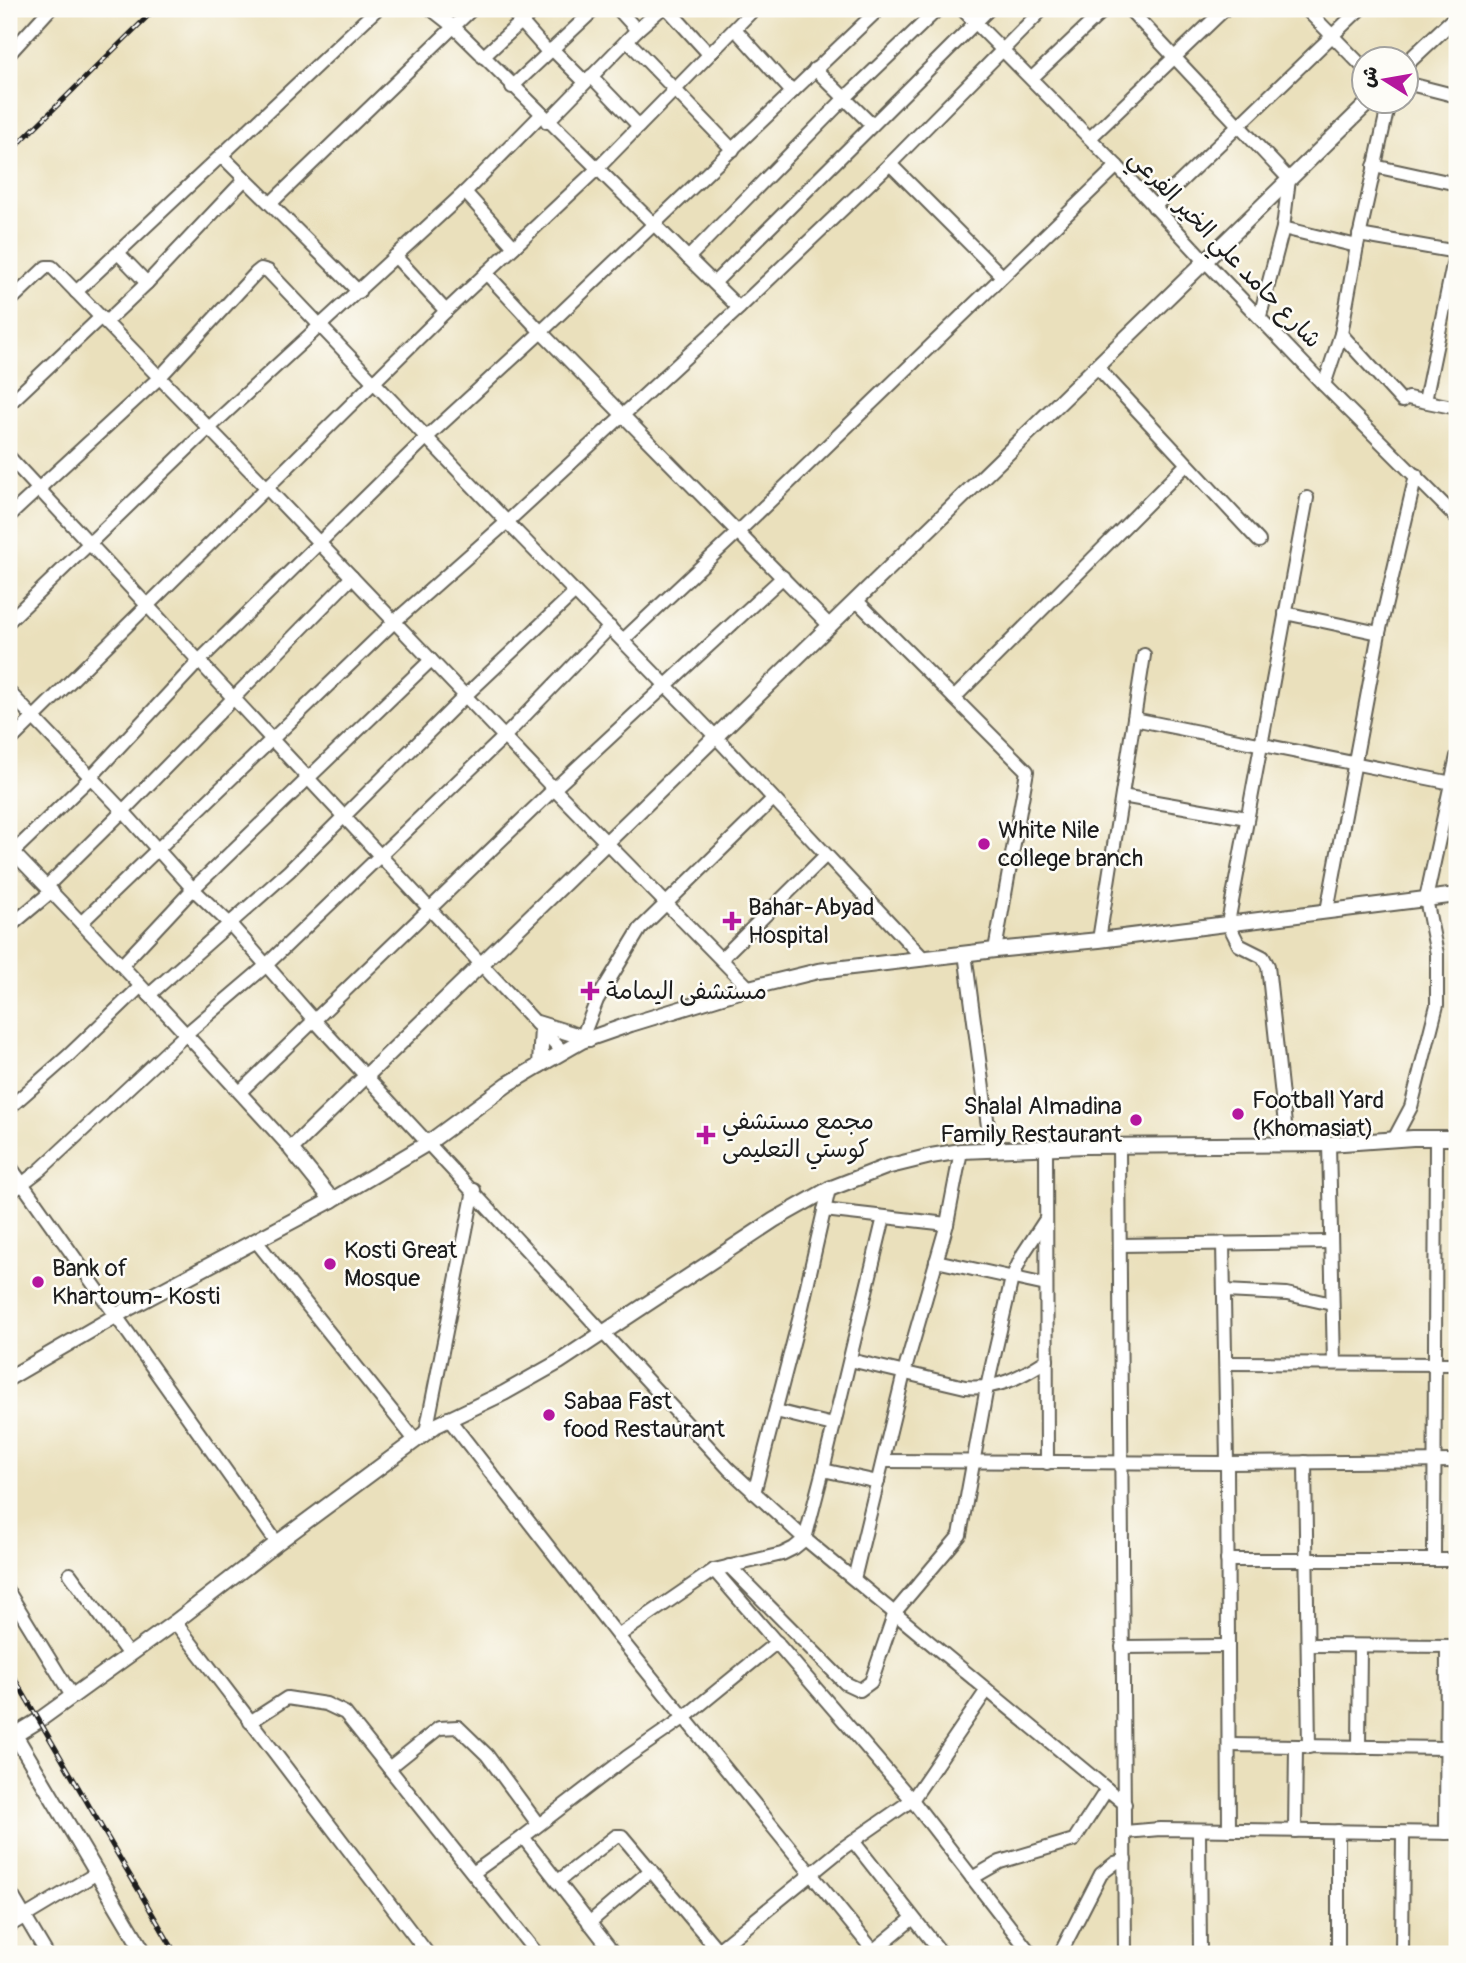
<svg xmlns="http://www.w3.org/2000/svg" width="1466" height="1963" viewBox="0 0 1466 1963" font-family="Pangolin,'Playpen Sans Arabic',sans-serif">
  <rect width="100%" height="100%" fill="#fdfcf7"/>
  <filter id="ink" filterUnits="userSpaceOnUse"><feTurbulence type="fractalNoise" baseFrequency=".0143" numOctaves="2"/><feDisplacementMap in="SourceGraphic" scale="14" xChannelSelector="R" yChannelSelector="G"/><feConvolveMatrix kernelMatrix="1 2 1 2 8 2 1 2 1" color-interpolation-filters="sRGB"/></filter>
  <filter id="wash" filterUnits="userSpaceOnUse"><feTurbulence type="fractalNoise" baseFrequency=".00686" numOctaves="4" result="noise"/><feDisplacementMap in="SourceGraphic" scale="28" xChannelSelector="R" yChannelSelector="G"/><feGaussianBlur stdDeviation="1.57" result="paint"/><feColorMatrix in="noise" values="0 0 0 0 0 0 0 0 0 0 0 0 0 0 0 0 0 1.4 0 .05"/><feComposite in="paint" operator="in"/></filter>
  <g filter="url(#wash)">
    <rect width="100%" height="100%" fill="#eae0bc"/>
  </g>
  <g filter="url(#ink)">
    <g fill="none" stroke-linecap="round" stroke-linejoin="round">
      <g stroke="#646154" stroke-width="16">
        <g id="minor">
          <path d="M431,9L454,27L739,308"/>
          <path d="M510,9L548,52"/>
          <path d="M618,9L637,30"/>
          <path d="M668,9L709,54"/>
          <path d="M962,9L1117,166L1205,261L1324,385L1457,518"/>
          <path d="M1129,9L1289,179L1283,228L1260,316"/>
          <path d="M1306,9L1364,68"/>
          <path d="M735,29L792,92"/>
          <path d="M627,40L733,150"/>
          <path d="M552,49L585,82"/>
          <path d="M9,54L50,9"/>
          <path d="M483,57L535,9"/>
          <path d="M815,69L872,125"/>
          <path d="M591,76L639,126"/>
          <path d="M1032,78L1105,9"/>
          <path d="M1406,83L1457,96"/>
          <path d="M512,87L595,9"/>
          <path d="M547,122L637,30L661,9"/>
          <path d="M1090,138L1225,9"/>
          <path d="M221,155L359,292"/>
          <path d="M890,164L1002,276"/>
          <path d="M1374,166L1457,184"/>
          <path d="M465,192L514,247"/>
          <path d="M271,203L472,9"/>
          <path d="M1154,207L1360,9"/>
          <path d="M1283,228L1357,246"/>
          <path d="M1359,235L1457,252"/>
          <path d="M119,254L147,283"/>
          <path d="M395,256L446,311"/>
          <path d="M688,258L845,98L938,9"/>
          <path d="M486,273L541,332L829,625"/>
          <path d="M714,283L989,9"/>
          <path d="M76,292L377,9"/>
          <path d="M9,302L46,267H52L266,487L554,789L749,988"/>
          <path d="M106,322L147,283L245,179"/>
          <path d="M1341,334L1402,401"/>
          <path d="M1097,367L1259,541"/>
          <path d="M1324,385L1341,334L1357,246L1389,102"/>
          <path d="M1408,398L1457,408"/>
          <path d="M1425,401L1457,245"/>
          <path d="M9,404L101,317"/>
          <path d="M9,457L563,1052"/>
          <path d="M9,516L159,378L256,273L261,269L268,271L507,522L715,736L923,958"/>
          <path d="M856,600L1027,771L995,950"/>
          <path d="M1285,613L1379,633"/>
          <path d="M9,621L208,429L465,192L541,115"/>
          <path d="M623,640L739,531L1117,166"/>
          <path d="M9,692L123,811L193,889L231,925L315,1021L729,1469L805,1539L1125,1804"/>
          <path d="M954,698L1186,465"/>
          <path d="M1134,719L1452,783"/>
          <path d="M9,742L446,311L597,169L754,9"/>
          <path d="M1122,796L1247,818"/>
          <path d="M9,848C105,947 199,1047 291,1149"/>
          <path d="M9,856L91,777L200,660L426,438L541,332L879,9"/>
          <path d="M47,886L123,811L352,577"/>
          <path d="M1327,911L1379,633L1416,475"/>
          <path d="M81,923L395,621L507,522L739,308L890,164L1043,9"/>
          <path d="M9,927L52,891"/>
          <path d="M1099,940L1144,655"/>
          <path d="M965,953L991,1149"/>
          <path d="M721,959L826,855"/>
          <path d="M122,965L193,889L431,660"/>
          <path d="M149,995L289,871L465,696L575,592"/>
          <path d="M582,1038L597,1000L640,929L773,799"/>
          <path d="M240,1092L554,789L783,577"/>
          <path d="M9,1108L68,1056L140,987"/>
          <path d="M1394,1139L1411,1107L1437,1005V954L1426,899L1457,756"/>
          <path d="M1287,1143L1268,966L1263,957L1239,945L1228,923L1307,498"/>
          <path d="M1329,1144L1334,1363"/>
          <path d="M1046,1146L1047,1463"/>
          <path d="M1119,1146L1125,1954"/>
          <path d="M9,1165L277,1543"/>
          <path d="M9,1194L40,1170L186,1034L261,970L504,737L610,627"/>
          <path d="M824,1210L947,1224"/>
          <path d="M256,1241L415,1440"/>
          <path d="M1223,1243L1227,1463L1229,1830"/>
          <path d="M1120,1245L1330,1242"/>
          <path d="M936,1261L1046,1285"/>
          <path d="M1225,1291L1287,1294L1332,1304"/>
          <path d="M850,1360L965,1387C997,1390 1021,1377 1047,1360"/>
          <path d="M1226,1363L1457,1364"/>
          <path d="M776,1411L833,1425"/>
          <path d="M448,1418L618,1636L876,1954"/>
          <path d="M426,1432L474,1190"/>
          <path d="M883,1461L1227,1463L1457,1461"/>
          <path d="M1305,1462L1309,1747"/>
          <path d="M823,1470L878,1482"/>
          <path d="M754,1493L800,1316L829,1189"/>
          <path d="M1227,1560H1457"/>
          <path d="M1434,1560L1436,1138"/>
          <path d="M729,1566L845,1683L860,1690L871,1682L895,1612L960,1535L987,1387L1012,1278L1023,1254L1046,1219"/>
          <path d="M714,1570L912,1800L1031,1954"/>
          <path d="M70,1574L129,1655"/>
          <path d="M854,1579L904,1373L947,1224L961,1151"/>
          <path d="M9,1593L72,1696"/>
          <path d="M175,1622L428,1954"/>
          <path d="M618,1636L714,1570L782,1554L794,1548L805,1539L823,1470L884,1217"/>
          <path d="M1309,1645L1457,1646"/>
          <path d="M1122,1647L1228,1646"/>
          <path d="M250,1722L287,1698L326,1704L345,1713L537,1954"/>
          <path d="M1229,1745L1447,1748"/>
          <path d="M1359,1747L1360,1646"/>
          <path d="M389,1768L439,1728L458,1727L487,1755L538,1824"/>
          <path d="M1199,1830L1200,1954"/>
          <path d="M1295,1831L1296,1746"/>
          <path d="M1125,1832L1160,1829L1457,1833"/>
          <path d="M1446,1833L1447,1646"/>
          <path d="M523,1837L614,1954"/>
          <path d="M853,1841L942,1954"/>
          <path d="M473,1873L523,1837L627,1757L685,1717L777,1642"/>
          <path d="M972,1878L1000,1862L1074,1840L1107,1789"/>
          <path d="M557,1882L616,1836H622L721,1954"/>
          <path d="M9,1890L47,1954"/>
          <path d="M589,1923L651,1870"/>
          <path d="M9,1926L97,1873"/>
          <path d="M873,1951L913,1918"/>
          <path d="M713,1954L843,1848L912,1800L987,1690"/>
          <path d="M1060,1954L1101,1874L1115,1863L1125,1860"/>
          <path d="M1338,1954V1831"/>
          <path d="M1402,1954L1403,1833"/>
        </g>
      </g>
      <g stroke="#646154" stroke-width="18">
        <g id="major">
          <path d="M1406,64L1457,16"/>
          <path d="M537,1023L589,1039"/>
          <path d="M540,1065L542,1028"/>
          <path d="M332,1200L291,1149L1369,102"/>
          <path d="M9,1378L131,1307L332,1200L386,1168L428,1143L508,1084L540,1065L582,1041L631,1024L749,988L818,971L995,950L1099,940L1457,895"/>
          <path d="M9,1725L145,1954"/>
          <path d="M15,1735L38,1721L175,1622L277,1543L435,1426L504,1393L559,1362L774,1220L829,1189L886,1167L931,1156L961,1151L1085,1146L1329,1144L1413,1138H1457"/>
        </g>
      </g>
      <use href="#minor" stroke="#fff" stroke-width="12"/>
      <use href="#major" stroke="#fff" stroke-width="14"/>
      <g stroke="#1c1c1c" stroke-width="5">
        <g id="rail">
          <path d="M9,153L155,9"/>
          <path d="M9,1669L176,1954"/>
        </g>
      </g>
      <use href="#rail" stroke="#fdfcf7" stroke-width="2.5" stroke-dasharray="8" stroke-linecap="butt"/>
    </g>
  </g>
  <g fill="#b5179e" stroke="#fdfcf7" stroke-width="2.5">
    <circle cx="984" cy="844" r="7"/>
    <path d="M728.5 910.5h7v7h7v7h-7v7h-7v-7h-7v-7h7z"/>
    <path d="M586.5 980.5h7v7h7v7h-7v7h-7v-7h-7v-7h7z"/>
    <circle cx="1238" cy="1114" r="7"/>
    <circle cx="1136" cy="1120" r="7"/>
    <path d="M702.5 1124.5h7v7h7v7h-7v7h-7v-7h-7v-7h7z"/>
    <circle cx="330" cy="1264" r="7"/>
    <circle cx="38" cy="1282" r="7"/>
    <circle cx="549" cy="1415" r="7"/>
  </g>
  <g text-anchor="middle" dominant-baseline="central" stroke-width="5" stroke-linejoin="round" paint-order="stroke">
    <g font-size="24" fill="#1c1c1c" stroke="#fdfcf7">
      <text transform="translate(1225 249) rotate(46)">شارع حامد علي الخير الفرعي</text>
    </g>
    <g font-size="24" fill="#1c1c1c" stroke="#fdfcf7" text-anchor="start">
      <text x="998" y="830">White Nile<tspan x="998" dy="28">college branch</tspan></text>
      <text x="748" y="907">Bahar-Abyad<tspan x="748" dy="28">Hospital</tspan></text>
      <text x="606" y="991">مستشفى اليمامة</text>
      <text x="1252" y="1100">Football Yard<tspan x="1252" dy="28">(Khomasiat)</tspan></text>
      <text x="1122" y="1106" text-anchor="end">Shalal Almadina<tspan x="1122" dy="28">Family Restaurant</tspan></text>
      <text x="722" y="1121">مجمع مستشفي<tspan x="722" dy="28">كوستي التعليمى</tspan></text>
      <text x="344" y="1250">Kosti Great<tspan x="344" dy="28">Mosque</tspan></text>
      <text x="52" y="1268">Bank of<tspan x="52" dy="28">Khartoum- Kosti</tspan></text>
      <text x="563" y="1401">Sabaa Fast<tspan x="563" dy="28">food Restaurant</tspan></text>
    </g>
  </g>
  <rect width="1466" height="1963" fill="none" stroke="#fdfcf7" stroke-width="35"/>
  <g transform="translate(1385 80) rotate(281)"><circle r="33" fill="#fdfcf7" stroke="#a3a29f" stroke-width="2"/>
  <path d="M0-5L12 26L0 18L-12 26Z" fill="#b5179e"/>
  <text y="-10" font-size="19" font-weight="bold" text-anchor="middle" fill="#1c1c1c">ش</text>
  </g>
</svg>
